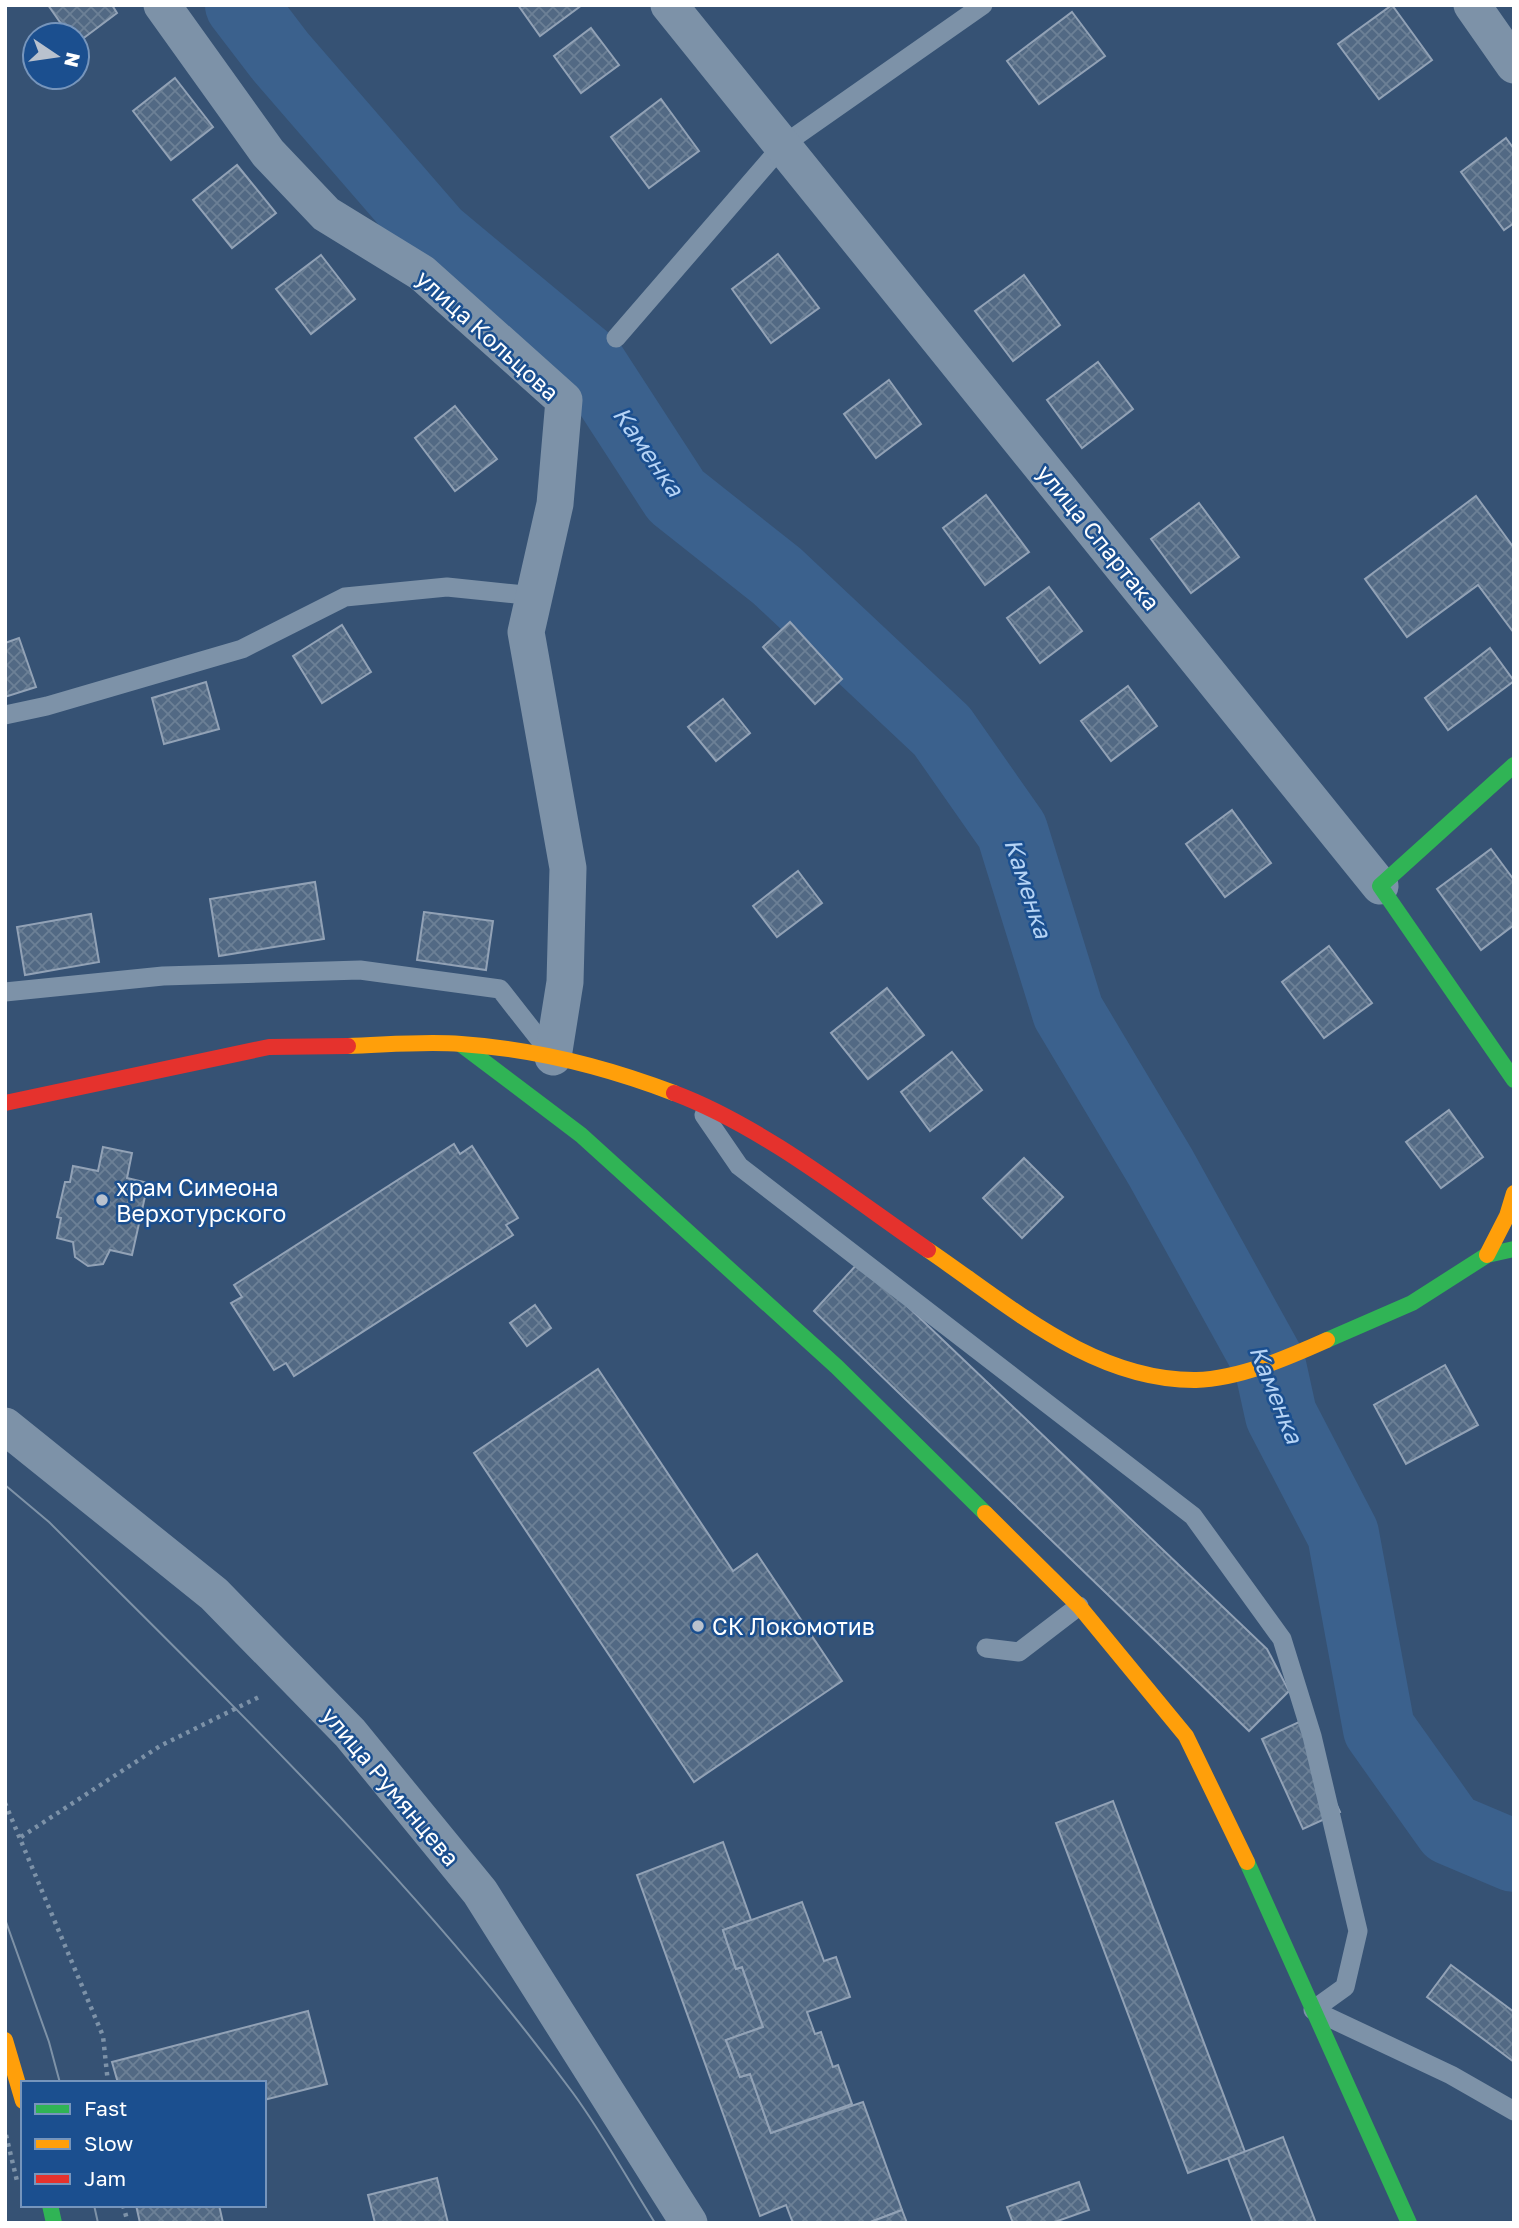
<svg xmlns="http://www.w3.org/2000/svg" width="1519" height="2228" viewBox="0 0 1519 2228" font-family="'Golos Text',sans-serif">
  <defs>
    <pattern id="building-cross-hatch" width="8" height="8" patternUnits="userSpaceOnUse" patternTransform="scale(1.75)"><rect width="8" height="8" fill="#526984"/><path d="M0 0l8 8M0 8l8-8" fill="none" stroke="#6c8096"/></pattern>
  </defs>
  <rect width="100%" height="100%" fill="#365274"/>
  <g fill="none" stroke-linecap="round" stroke-linejoin="round">
    <path stroke="#3b618d" stroke-width="72" d="M241,5L280,56L436,236L591,365L676,496L777,576L942,731L1012,831L1068,1012L1161,1168L1270,1365L1281,1415L1343,1534L1379,1729L1450,1829L1514,1856"/>
  </g>
  <g fill="url(#building-cross-hatch)" stroke="#92a2b6" stroke-width="2">
    <path d="M48,5H112L117,13L77,43V35H69Z"/>
    <path d="M518,5H582L540,36Z"/>
    <path d="M1392,5L1432,60L1379,99L1338,44Z"/>
    <path d="M1072,12L1105,56L1039,104L1007,61Z"/>
    <path d="M591,28L619,65L581,93L554,56Z"/>
    <path d="M175,78L213,127L171,160L133,111Z"/>
    <path d="M661,99L699,151L649,188L611,137Z"/>
    <path d="M1506,138L1514,149V223L1504,230L1461,172Z"/>
    <path d="M237,165L276,213L232,248L193,200Z"/>
    <path d="M778,254L819,308L771,343L732,289Z"/>
    <path d="M321,255L355,299L311,334L276,289Z"/>
    <path d="M1024,275L1060,325L1013,361L975,311Z"/>
    <path d="M1098,362L1133,409L1082,448L1047,400Z"/>
    <path d="M889,380L921,424L876,458L844,414Z"/>
    <path d="M455,406L497,459L455,491L415,438Z"/>
    <path d="M986,495L1029,552L985,585L943,528Z"/>
    <path d="M1476,496L1514,548V633L1478,585L1407,637L1365,579Z"/>
    <path d="M1199,503L1239,557L1191,593L1151,539Z"/>
    <path d="M1049,587L1082,631L1040,663L1007,618Z"/>
    <path d="M790,622L842,679L815,704L763,647Z"/>
    <path d="M342,625L371,672L322,703L293,656Z"/>
    <path d="M19,638L36,687L5,697V643Z"/>
    <path d="M1490,648L1514,681L1448,730L1425,698Z"/>
    <path d="M206,682L219,729L164,744L152,698Z"/>
    <path d="M1128,686L1157,726L1111,761L1081,721Z"/>
    <path d="M723,699L750,733L716,761L688,727Z"/>
    <path d="M1232,810L1271,863L1225,897L1186,844Z"/>
    <path d="M1491,849L1514,880V925L1481,950L1437,889Z"/>
    <path d="M798,871L822,903L777,937L753,906Z"/>
    <path d="M315,882L324,939L219,956L210,899Z"/>
    <path d="M424,912L493,921L486,970L417,960Z"/>
    <path d="M91,914L99,962L25,975L17,927Z"/>
    <path d="M1329,946L1372,1003L1324,1038L1282,982Z"/>
    <path d="M887,988L924,1035L868,1079L831,1033Z"/>
    <path d="M952,1052L982,1090L930,1131L901,1092Z"/>
    <path d="M1449,1110L1483,1157L1441,1188L1406,1142Z"/>
    <path d="M454,1144L460,1154L472,1146L518,1218L506,1225L513,1235L294,1376L286,1363L274,1370L231,1303L242,1297L234,1285Z"/>
    <path d="M103,1147L132,1153L127,1178L148,1183L132,1255L110,1250L103,1264L88,1266L75,1257L73,1242L57,1238L61,1218L57,1217L65,1182H70L73,1166L98,1171Z"/>
    <path d="M1024,1158L1063,1197L1022,1238L983,1198Z"/>
    <path d="M860,1261L1267,1649L1289,1691L1249,1731L814,1311Z"/>
    <path d="M535,1305L551,1328L527,1346L510,1323Z"/>
    <path d="M1445,1365L1478,1425L1406,1464L1374,1405Z"/>
    <path d="M598,1369L733,1571L757,1554L842,1681L694,1782L474,1453Z"/>
    <path d="M1299,1722L1340,1812L1303,1829L1262,1739Z"/>
    <path d="M1113,1801L1245,2152L1188,2173L1056,1823Z"/>
    <path d="M723,1842L751,1920L723,1930L736,1969L742,1967L763,2027L726,2040L740,2077L750,2074L771,2133L863,2102L902,2210L868,2223H793L786,2205L760,2216L637,1875Z"/>
    <path d="M802,1902L824,1961L836,1957L850,1997L807,2012L815,2034L821,2032L833,2067L838,2065L852,2104L771,2133L750,2074L740,2077L726,2040L763,2027L742,1967L736,1969L723,1930Z"/>
    <path d="M1451,1965L1514,2012V2062L1427,1997Z"/>
    <path d="M308,2011L327,2084L264,2100V2083H118L112,2062Z"/>
    <path d="M1283,2137L1316,2223H1253L1228,2158Z"/>
    <path d="M437,2178L448,2223H375L368,2195Z"/>
    <path d="M1079,2182L1089,2210L1052,2223H1013L1007,2207Z"/>
    <path d="M136,2205H219L223,2223H140Z"/>
    <path d="M902,2210L907,2223H868Z"/>
  </g>
  <g fill="none" stroke-linecap="round" stroke-linejoin="round">
    <g stroke="#7d92a8" stroke-width="4.5" stroke-dasharray="3.5 5" stroke-linecap="butt">
      <path d="M5,1803L103,2036L108,2083"/>
      <path d="M21,1837L160,1746L261,1696"/>
      <path d="M6,2135L17,2181"/>
      <path d="M123,2205L128,2223"/>
    </g>
    <g stroke="#7d92a8" stroke-width="19">
      <path d="M616,338L783,145L983,5"/>
      <path d="M5,715L47,706L242,649L345,597L447,587L535,596"/>
      <path d="M5,992L163,976L360,970L500,989L551,1054"/>
      <path d="M704,1115L739,1166L1193,1516L1282,1639L1312,1736L1358,1931L1345,1987L1313,2010L1451,2075L1514,2111"/>
      <path d="M986,1648L1019,1652L1079,1606"/>
    </g>
    <g stroke="#7d92a8" stroke-width="37">
      <path d="M162,5L268,153L326,214L422,273L564,400L555,504L526,632L568,868L565,982L553,1057"/>
      <path d="M669,5L1380,886"/>
      <path d="M1472,5L1514,65"/>
      <path d="M5,1426L214,1594L350,1733L480,1892L689,2223"/>
    </g>
    <g stroke="#30b455" stroke-width="16">
      <path d="M1514,765L1380,886L1514,1080"/>
      <path d="M462,1045L581,1135L837,1367L985,1513"/>
      <path d="M1327,1340L1412,1303L1487,1255L1514,1249"/>
      <path d="M1247,1862L1409,2223"/>
      <path d="M50,2205L54,2223"/>
    </g>
    <g stroke="#ff9f0a" stroke-width="16">
      <path d="M348,1046C385,1045 424,1041 461,1044C534,1049 606,1067 674,1093"/>
      <path d="M928,1250C1009,1305 1093,1381 1196,1380C1239,1379 1289,1357 1327,1340"/>
      <path d="M1487,1255L1507,1216L1514,1193"/>
      <path d="M985,1513L1079,1606L1186,1736L1247,1862"/>
      <path d="M5,2040L23,2101"/>
    </g>
    <g stroke="#e5322d" stroke-width="16">
      <path d="M674,1093C762,1126 851,1197 928,1250"/>
      <path d="M5,1103L269,1047L348,1046"/>
    </g>
    <g stroke="#7e92a7" stroke-width="2">
      <path d="M5,1485L49,1522C232,1705 419,1884 573,2093C603,2134 628,2180 655,2223"/>
      <path d="M5,1919L49,2042L60,2083"/>
      <path d="M94,2205L98,2223"/>
    </g>
  </g>
  <g fill="#b9c2ce" stroke="#1b4f8f" stroke-width="2.5">
    <circle cx="102" cy="1200" r="7"/>
    <circle cx="698" cy="1626" r="7"/>
  </g>
  <g text-anchor="middle" dominant-baseline="central" stroke-width="5" stroke-linejoin="round" paint-order="stroke">
    <g font-size="23" fill="#fff" stroke="#1b4f8f">
      <text transform="translate(488 335) rotate(42)">улица Кольцова</text>
      <text transform="translate(1099 537) rotate(51)">улица Спартака</text>
      <text transform="translate(391 1786) rotate(50)">улица Румянцева</text>
    </g>
    <g font-size="23" fill="#fff" stroke="#1b4f8f" text-anchor="start">
      <text x="116" y="1187">храм Симеона<tspan x="116" dy="26">Верхотурского</tspan></text>
      <text x="712" y="1626">СК Локомотив</text>
    </g>
    <g font-size="24" font-style="italic" fill="#b5d3f5" stroke="#1b4f8f">
      <text transform="translate(649 451) rotate(55)">Каменка</text>
      <text transform="translate(1029 888) rotate(72)">Каменка</text>
      <text transform="translate(1277 1394) rotate(68)">Каменка</text>
    </g>
  </g>
  <rect width="1519" height="2228" fill="none" stroke="#ffffff" stroke-width="14"/>
  <rect x="21" y="2081" width="245" height="126" fill="#1b4f8f" stroke="#7695bc" stroke-width="2"/>
  <rect x="35" y="2104" width="35" height="10" fill="#30b455" stroke="#7695bc" stroke-width="2"/>
  <text x="84" y="2116" font-size="21" fill="#ffffff">Fast</text>
  <rect x="35" y="2139" width="35" height="10" fill="#ff9f0a" stroke="#7695bc" stroke-width="2"/>
  <text x="84" y="2151" font-size="21" fill="#ffffff">Slow</text>
  <rect x="35" y="2174" width="35" height="10" fill="#e5322d" stroke="#7695bc" stroke-width="2"/>
  <text x="84" y="2186" font-size="21" fill="#ffffff">Jam</text>
  <g transform="translate(56 56) rotate(103)"><circle r="33" fill="#1b4f8f" stroke="#7695bc" stroke-width="2"/>
  <path d="M0-5L12 26L0 18L-12 26Z" fill="#b9c2ce"/>
  <text y="-10" font-size="19" font-weight="bold" text-anchor="middle" fill="#ffffff">N</text>
  </g>
</svg>
